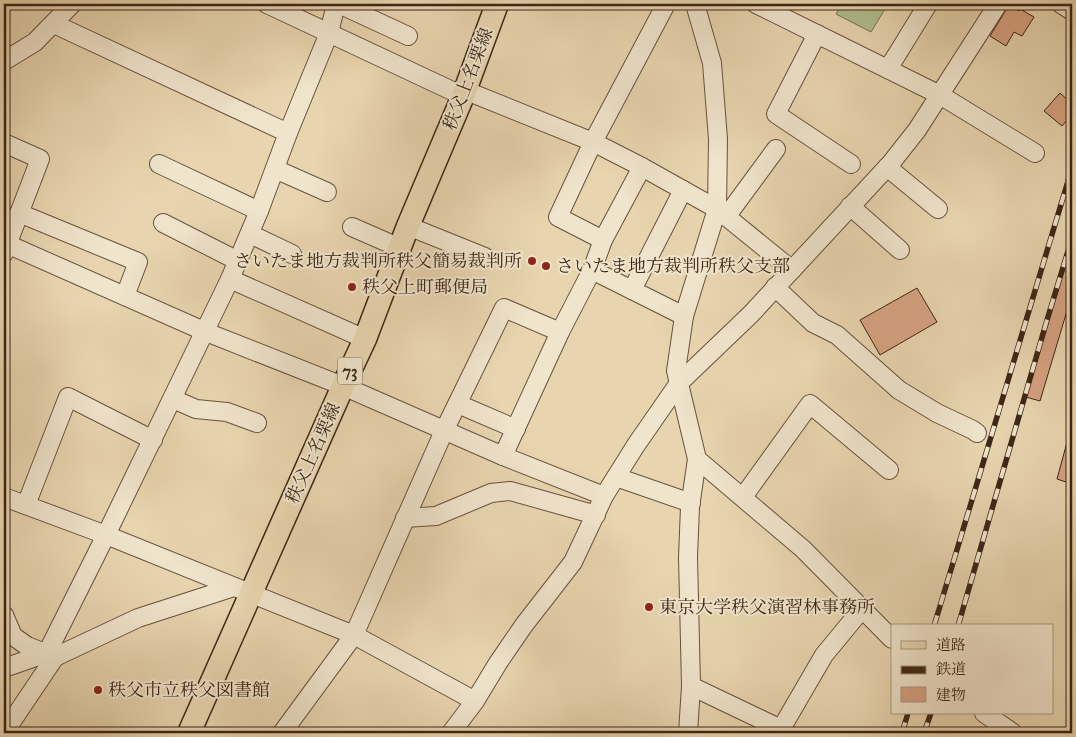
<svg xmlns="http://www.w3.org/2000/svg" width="1076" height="737" viewBox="0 0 1076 737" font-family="'IM FELL Great Primer','Noto Serif JP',serif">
  <rect width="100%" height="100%" fill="#e8d5b0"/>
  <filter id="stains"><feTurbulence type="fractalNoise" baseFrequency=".004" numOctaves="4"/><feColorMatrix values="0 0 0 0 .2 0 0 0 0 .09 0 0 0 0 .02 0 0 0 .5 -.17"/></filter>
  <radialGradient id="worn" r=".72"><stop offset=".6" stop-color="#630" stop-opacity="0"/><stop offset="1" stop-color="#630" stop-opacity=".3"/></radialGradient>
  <path fill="#b0be90" stroke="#767253" d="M842,4H888L871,32L836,14Z"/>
  <g fill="#d6a282" stroke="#3c2616">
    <path d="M1009,5L1019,11L1020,9L1034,17L1022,36L1014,32L1006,46L990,36Z"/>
    <path d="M1060,93L1072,104V114L1062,126L1044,111Z"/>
    <path d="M1070,251L1072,252V294L1040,401L1026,397Z"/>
    <path d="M917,288L937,322L880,355L860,320Z"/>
    <path d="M1069,435H1072V484L1057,479Z"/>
  </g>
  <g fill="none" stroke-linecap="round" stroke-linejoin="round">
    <g stroke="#67523c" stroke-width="20">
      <g id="minor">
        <path d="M267,4L463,96"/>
        <path d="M339,4L408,36"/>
        <path d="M756,4L940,95L1035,153"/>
        <path d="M1061,4L1072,11"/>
        <path d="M54,24L288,133"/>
        <path d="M817,34L776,114L851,164"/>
        <path d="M4,61L35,42L72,4"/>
        <path d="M888,69L928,4"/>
        <path d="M464,90L593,142L642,167L717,209L792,270"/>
        <path d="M4,143L40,159L4,253"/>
        <path d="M159,164L259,211"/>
        <path d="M887,167L938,209"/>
        <path d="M275,169L327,192"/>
        <path d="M850,206L900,250"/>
        <path d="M19,213L138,262L125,296"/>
        <path d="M726,217L776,149"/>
        <path d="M163,223L238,261"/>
        <path d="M408,226L485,257"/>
        <path d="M352,227L400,248"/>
        <path d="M250,234L292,254"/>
        <path d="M603,240L558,217L593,142L666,4"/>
        <path d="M7,244L206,332L343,386L503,456L604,496"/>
        <path d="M592,270L684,316"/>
        <path d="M230,279L365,339"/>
        <path d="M775,287L813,323L837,335L899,390L937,413L973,430L977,433"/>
        <path d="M632,290L683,190"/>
        <path d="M173,399L196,409L227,412L257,423"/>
        <path d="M458,404L516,429"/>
        <path d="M503,456L560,332L592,270L603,240L642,167"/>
        <path d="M697,459L803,549L892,639"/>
        <path d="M616,477L691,503"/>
        <path d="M4,497L106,535L354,635L475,701"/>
        <path d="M743,497L810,404L889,470"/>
        <path d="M26,505L68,397L153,440"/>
        <path d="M405,518L436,516L491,493L510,491L596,515"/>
        <path d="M4,615L13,636L27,646L55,657L4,733"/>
        <path d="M55,657L138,618L234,587"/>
        <path d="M4,668L47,653L106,535L230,279L259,211L288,133L329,33L336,4"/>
        <path d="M691,686L781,729L824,655L862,609"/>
        <path d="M984,713L1013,733"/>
        <path d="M282,733L354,635L444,431L504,308L560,332"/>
        <path d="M451,733L475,701L498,663L524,625L573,562L604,496L636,445L679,383L751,314L891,163L917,130L998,4"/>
        <path d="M688,733L691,686L688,557L690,507L697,459L676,371L684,316L717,209L718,139L712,63L695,4"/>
      </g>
    </g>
    <g stroke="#3c2616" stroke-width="25">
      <path id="major" d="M189,733L343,386L365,339L408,226L463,96L497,4"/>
    </g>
    <use href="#minor" stroke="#f0e4cc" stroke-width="18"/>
    <use href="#major" stroke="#e8d5b0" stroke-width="22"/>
    <g stroke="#3c2616" stroke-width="5.5">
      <g id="rail">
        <path d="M934,626L1072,168"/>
        <path d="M958,626L1047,320L1072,238"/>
        <path d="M902,733L908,713"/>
        <path d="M924,733L931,713"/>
      </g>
    </g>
    <use href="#rail" stroke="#f0e4cc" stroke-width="4" stroke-dasharray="11" stroke-linecap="butt"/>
  </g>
  <g fill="#8f2418" stroke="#f0e4cc" stroke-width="2">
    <circle cx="532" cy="261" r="5"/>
    <circle cx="546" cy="266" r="5"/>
    <circle cx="352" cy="287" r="5"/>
    <circle cx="649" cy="607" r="5"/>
    <circle cx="98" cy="690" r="5"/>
  </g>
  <g text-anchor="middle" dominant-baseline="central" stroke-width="4" stroke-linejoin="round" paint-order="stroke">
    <rect fill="#f0e4cc" stroke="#725f4d" stroke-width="1" x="337.5" y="357.5" width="25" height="27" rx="4"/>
    <g font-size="16" font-weight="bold" fill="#3c2616">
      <text x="350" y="371">73</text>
    </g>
    <g font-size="18" fill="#3c2616" stroke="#f0e4cc">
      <text transform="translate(468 79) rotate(-69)">秩父上名栗線</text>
      <text transform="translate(313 453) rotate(-66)">秩父上名栗線</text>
    </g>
    <g font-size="18" fill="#3c2616" stroke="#f0e4cc" text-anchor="start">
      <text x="522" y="261" text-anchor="end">さいたま地方裁判所秩父簡易裁判所</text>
      <text x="556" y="266">さいたま地方裁判所秩父支部</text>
      <text x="362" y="287">秩父上町郵便局</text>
      <text x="659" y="607">東京大学秩父演習林事務所</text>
      <text x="108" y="690">秩父市立秩父図書館</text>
    </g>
  </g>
  <rect width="1076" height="737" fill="none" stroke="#e8d5b0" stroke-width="20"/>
  <rect x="5" y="5" width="1066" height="727" fill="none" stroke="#3c2616" stroke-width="2.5"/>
  <rect x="10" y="10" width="1056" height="717" fill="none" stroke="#3c2616"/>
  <rect x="891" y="624" width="162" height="90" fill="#f0e4cc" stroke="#a89883"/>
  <rect x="901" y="641" width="25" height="8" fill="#e8d5b0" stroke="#a89883"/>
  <text x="936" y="650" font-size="15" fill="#3c2616">道路</text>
  <rect x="901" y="666" width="25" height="8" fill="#3c2616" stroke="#a89883"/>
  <text x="936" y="674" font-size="15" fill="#3c2616">鉄道</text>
  <rect x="901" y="687" width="25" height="15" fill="#d6a282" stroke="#a89883"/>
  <text x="936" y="700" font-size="15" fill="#3c2616">建物</text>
  <rect width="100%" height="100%" filter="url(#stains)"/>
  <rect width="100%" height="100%" fill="url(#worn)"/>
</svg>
